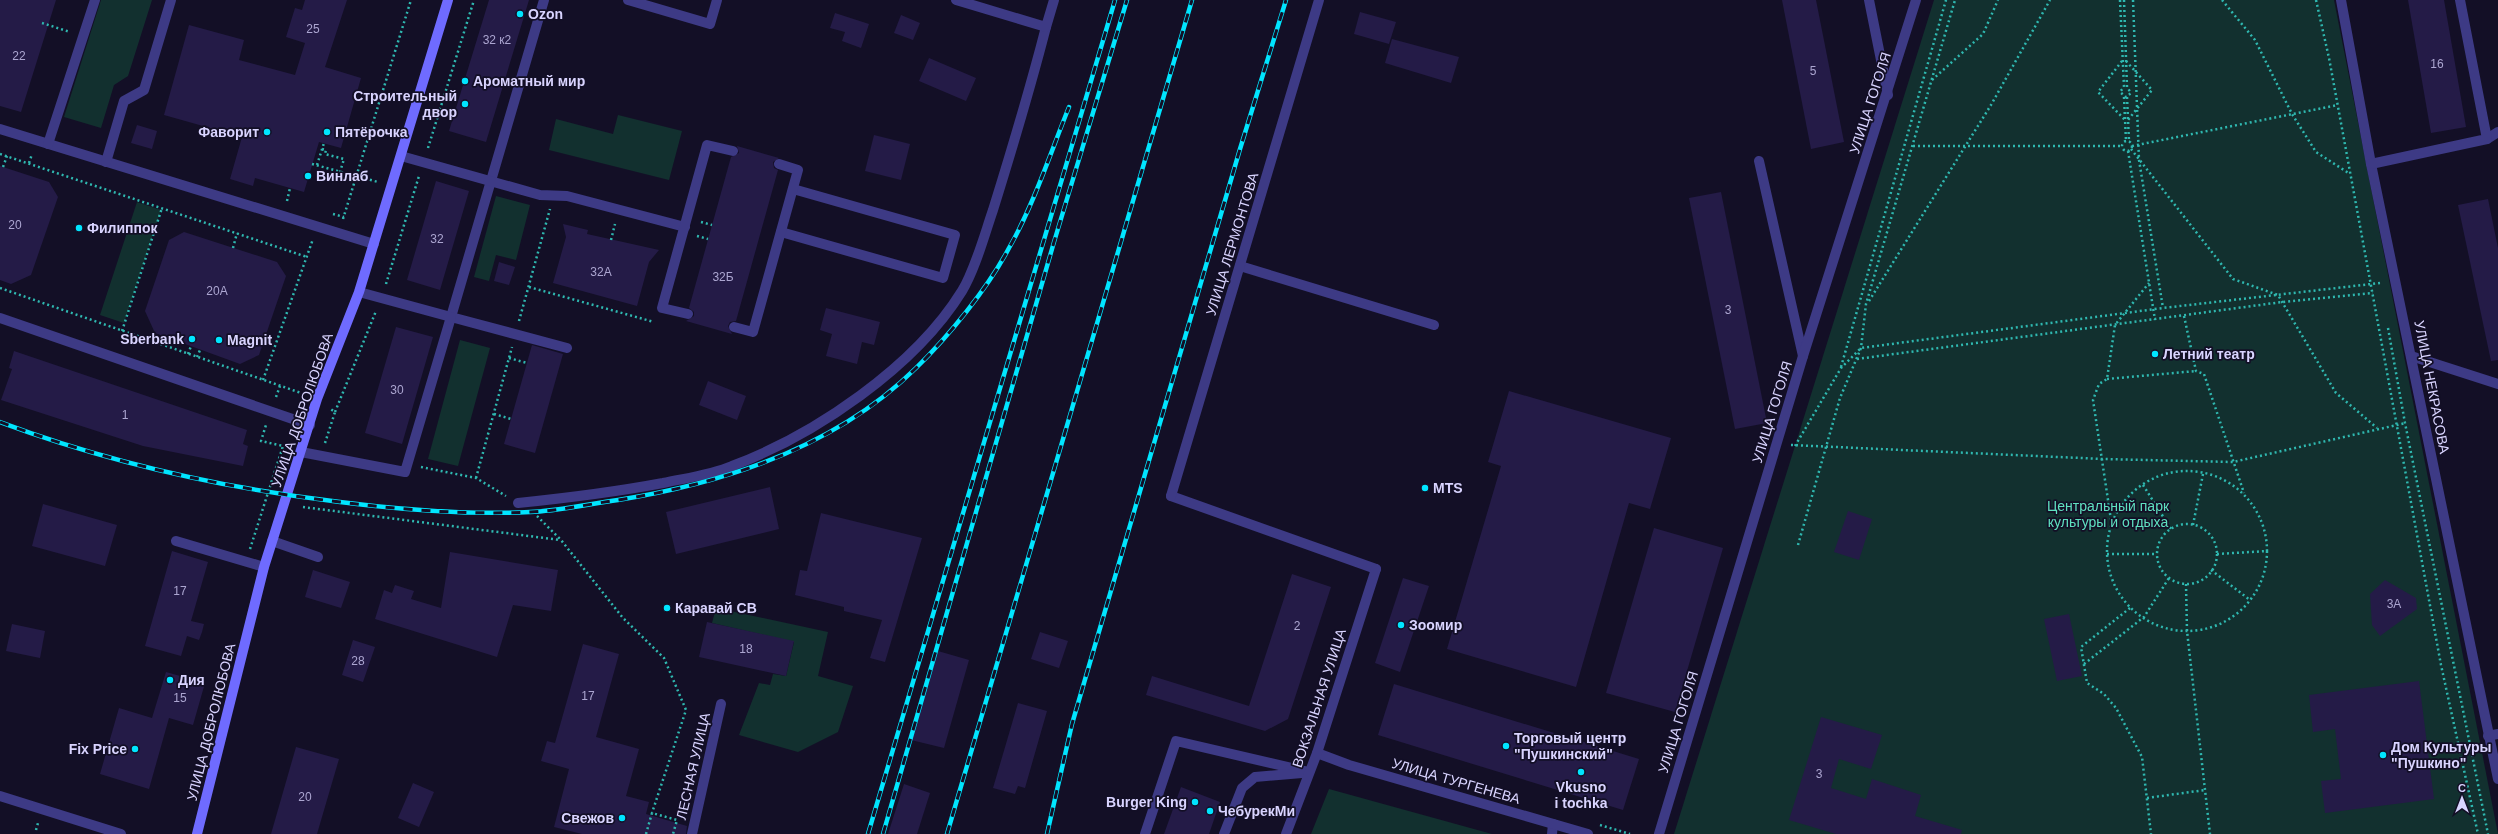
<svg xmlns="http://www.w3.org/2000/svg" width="2498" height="834" viewBox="0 0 2498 834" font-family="Helvetica,sans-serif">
  <rect width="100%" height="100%" fill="#130f26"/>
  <g fill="#12302f">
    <path d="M101,0H152L128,76L114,85L101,128L64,117Z"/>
    <path d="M1934,0H2334L2498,834H1674Z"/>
    <path d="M618,115L682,131L669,180L549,150L556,119L613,134Z"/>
    <path d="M496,196L530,205L516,260L496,255L489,281L474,277Z"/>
    <path d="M137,202L161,210L124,323L100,315Z"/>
    <path d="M460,340L490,348L458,466L428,459Z"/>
    <path d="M716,608L828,632L818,676L853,686L838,732L798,752L739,735L759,683L770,685L773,674L786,676L794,642L712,623Z"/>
    <path d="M1329,789L1492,834H1311Z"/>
  </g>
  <g fill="#241b47">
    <path d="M0,0H56L21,112L0,106Z"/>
    <path d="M305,0H347L325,67L361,78L341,148L319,142L304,192L255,178L253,186L230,179L242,137L164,115L189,25L244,40L239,60L295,75L305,43L286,37L295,8L302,10Z"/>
    <path d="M489,0H529L486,142L449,131Z"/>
    <path d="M1782,0H1816L1844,142L1811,149Z"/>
    <path d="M2408,0H2444L2466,127L2431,133Z"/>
    <path d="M1360,12L1396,22L1389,44L1354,34Z"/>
    <path d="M835,13L869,24L861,48L842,41L845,32L830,28Z"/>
    <path d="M901,15L920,23L913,40L894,33Z"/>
    <path d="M1392,39L1459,57L1451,83L1385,63Z"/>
    <path d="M929,58L976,78L966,101L919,81Z"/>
    <path d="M137,125L157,131L152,149L131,143Z"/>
    <path d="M874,135L910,144L901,180L865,171Z"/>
    <path d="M737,146L779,158L773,162L774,168L778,170L736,321L730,322L728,326L732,334L686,321L694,316V312L689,308L731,157L739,153Z"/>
    <path d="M0,166L49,182L58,197L31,275L11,284L0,280Z"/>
    <path d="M436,181L469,191L440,290L407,280Z"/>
    <path d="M1721,192L1767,423L1735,429L1689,198Z"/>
    <path d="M2488,199L2498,248V360L2491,361L2458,205Z"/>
    <path d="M563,224L588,230L587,234L659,250L649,262L637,306L553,283L566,237Z"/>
    <path d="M184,232L277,262L286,276L259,355L240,364L155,333L145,311L169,240Z"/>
    <path d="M499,262L515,267L509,285L494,281Z"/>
    <path d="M826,308L880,322L874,345L862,342L857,364L826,356L832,334L820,330Z"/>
    <path d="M396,327L433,337L402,444L365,433Z"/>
    <path d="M532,345L563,354L535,453L504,444Z"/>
    <path d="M14,351L247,430L243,444L248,446L243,466L143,446L1,400L12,369L9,368Z"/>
    <path d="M708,381L746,396L737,420L699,405Z"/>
    <path d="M1509,391L1671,438L1650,509L1629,503L1576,687L1447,649L1501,466L1488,462Z"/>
    <path d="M770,487L779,529L676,554L666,512Z"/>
    <path d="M43,504L117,525L105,566L32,546Z"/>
    <path d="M1848,511L1872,519L1859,560L1834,552Z"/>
    <path d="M821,513L922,538L885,662L870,658L882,620L844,611V607L795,595L800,570L807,571Z"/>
    <path d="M1654,528L1723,548L1675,712L1606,693Z"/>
    <path d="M172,551L208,562L191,621L204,624L202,632L199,640L187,636L181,656L145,646Z"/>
    <path d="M450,552L558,570L551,611L513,605L497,657L375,619L384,590L392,593L395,585L414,591L411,599L441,608Z"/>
    <path d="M313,570L350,582L341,608L305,597Z"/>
    <path d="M1292,574L1331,587L1288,719L1265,731L1146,695L1152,676L1249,706Z"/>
    <path d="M1403,578L1429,586L1400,672L1375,663Z"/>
    <path d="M2385,580L2416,598L2417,609L2380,636L2372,625L2370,594Z"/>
    <path d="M2069,614L2082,676L2057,681L2044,619Z"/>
    <path d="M707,622L794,641L786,676L699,657Z"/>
    <path d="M12,624L45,631L40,658L6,651Z"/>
    <path d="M1040,632L1068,641L1059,668L1031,659Z"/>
    <path d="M353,640L375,647L363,682L342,675Z"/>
    <path d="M583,644L619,654L596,737L639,749L626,796L649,802L646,814L687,826L686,834H582L554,827L569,769L541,761L547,741L555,743Z"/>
    <path d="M938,651L969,660L944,748L911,740Z"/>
    <path d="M166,672L205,683L193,725L169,718L149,789L100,774L119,708L152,718Z"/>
    <path d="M2419,681L2434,799L2325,813L2321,781L2341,779L2335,729L2313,732L2309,695Z"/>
    <path d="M1394,684L1639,759L1623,810L1378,735Z"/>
    <path d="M1018,703L1047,711L1025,788L1018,786L1015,794L993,788Z"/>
    <path d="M1821,717L1882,735L1871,769L1839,759L1831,788L1866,799L1872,779L1921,795L1915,816L1962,830L1961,834H1836L1789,820Z"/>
    <path d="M296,747L339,759L317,834H271Z"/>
    <path d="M413,783L434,792L419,827L398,818Z"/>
    <path d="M904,784L930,793L917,834H888Z"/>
    <path d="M1181,787L1220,802L1209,834H1164Z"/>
  </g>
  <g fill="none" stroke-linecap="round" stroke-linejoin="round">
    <g stroke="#2fb8b0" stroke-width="2.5" stroke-dasharray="2 3" stroke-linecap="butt">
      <path d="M2120,0L2124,87L2120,92L2126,97L2131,93L2127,87L2124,0"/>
      <path d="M2133,0L2139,160L2163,308"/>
      <path d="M2222,0L2255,40L2292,114L2316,152L2350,174"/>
      <path d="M2316,0L2329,58L2441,665L2478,834"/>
      <path d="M42,23L70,32"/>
      <path d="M2122,61L2098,92L2125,120"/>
      <path d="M2126,61L2152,90L2128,120"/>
      <path d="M1932,80L1983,34L1998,0"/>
      <path d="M2124,97L2126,141"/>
      <path d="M2127,97L2129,141"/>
      <circle cx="2127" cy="146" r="5"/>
      <path d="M1913,146H2122"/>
      <path d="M2132,146L2338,105"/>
      <path d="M428,148L474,0"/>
      <path d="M322,149L326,150L325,154L344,159L340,172"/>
      <path d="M2131,149L2233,279L2278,295L2336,393L2377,428"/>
      <path d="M2128,151L2155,320"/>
      <path d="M0,154L307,257"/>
      <path d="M29,163L32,154"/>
      <path d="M312,164L378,182"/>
      <path d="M317,165L324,143"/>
      <path d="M3,167L7,156"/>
      <path d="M287,201L290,188"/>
      <path d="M333,214L344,217"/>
      <path d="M343,219L411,0"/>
      <path d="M701,222L712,225"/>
      <path d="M697,236L708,239"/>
      <path d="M611,240L615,224"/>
      <path d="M233,248L237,233"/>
      <path d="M386,284L419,176"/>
      <path d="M529,287L654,322"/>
      <path d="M0,288L304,394"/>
      <path d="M1869,301L1991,105L2050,0"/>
      <path d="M2184,316L2196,371L2204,374L2244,493"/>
      <path d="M519,321L550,209"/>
      <path d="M2388,328L2405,423L2488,834"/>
      <path d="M122,331L162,208"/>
      <path d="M188,354L191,346"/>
      <path d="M197,357L200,350"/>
      <path d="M509,358L527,363"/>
      <path d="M1857,359L2282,302L2373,293"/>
      <path d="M1841,367L1946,0"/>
      <path d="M2107,379L2196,371"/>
      <path d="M263,380L313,239"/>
      <path d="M276,397L280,386"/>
      <path d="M335,412L376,311"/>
      <path d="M494,414L511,419"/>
      <path d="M325,443L335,412L329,408"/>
      <path d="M1791,445L2103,459L2233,462L2406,423"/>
      <path d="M1795,446L1841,368L1861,348L2163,308L2380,283"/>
      <path d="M421,467L476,478L506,496"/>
      <circle cx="2187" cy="551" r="80"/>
      <path d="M476,478L512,347"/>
      <path d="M2143,485L2171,529"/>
      <path d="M303,507L560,540"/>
      <path d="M537,516L561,540L623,618L664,658L686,710L652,813"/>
      <path d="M2111,520L2093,400L2099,384L2107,379L2115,325L2149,283"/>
      <circle cx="2187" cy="554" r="30"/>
      <path d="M2193,525L2203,474"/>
      <path d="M1798,545L1840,398L1861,348L1866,304L1955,0"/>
      <path d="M250,549L283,446L261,441L266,425"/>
      <path d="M2107,554H2156"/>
      <path d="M2217,554L2268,551"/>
      <path d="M2211,570L2250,600"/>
      <path d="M2186,584L2187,631L2210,834"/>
      <path d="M2130,608L2081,647L2087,683L2104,694L2116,708L2142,757L2151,834"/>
      <path d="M2084,664L2144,617L2169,578"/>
      <path d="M2147,798L2205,790"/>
      <path d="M1600,825L1630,834"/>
      <path d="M36,830L38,823"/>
      <path d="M646,834L652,813L677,820L673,834"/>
    </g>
    <g stroke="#3d3a85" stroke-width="10">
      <path d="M544,0L451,317L567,348"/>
      <path d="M628,0L710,24L717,0"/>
      <path d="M1869,0L1888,95"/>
      <path d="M0,129L374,244"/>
      <path d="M48,144L95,0"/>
      <path d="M401,156L540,195L567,196L685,227"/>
      <path d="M1759,161L1803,356"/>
      <path d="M106,162L124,101L144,90L171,0"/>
      <path d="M781,232L943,278L955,235L793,189"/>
      <path d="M1240,266L1434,325"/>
      <path d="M688,314L662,308L707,145L733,151"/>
      <path d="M734,327L753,332L798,170L779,164"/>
      <path d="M301,452L405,472L451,317L359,292"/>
      <path d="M1171,496L1376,569"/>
      <path d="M518,503C567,498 615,492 663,483C686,478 711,475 732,466C815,435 915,367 962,291C975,270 985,233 993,210C1012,149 1030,89 1046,27"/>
      <path d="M176,541L264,567"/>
      <path d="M272,541L318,557"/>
      <path d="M0,796L121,834"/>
      <path d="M1145,834L1176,741L1309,772"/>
      <path d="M1224,834L1242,788L1255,777L1302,773"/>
      <path d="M1552,834L1553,824"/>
    </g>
    <g stroke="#3d3a85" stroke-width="10">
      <path d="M956,0L1046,27L1054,0"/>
      <path d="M2341,0L2371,164L2498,779"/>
      <path d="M2487,139L2498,132"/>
      <path d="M2371,164L2487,139L2460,0"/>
      <path d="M0,318L310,425"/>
      <path d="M2411,356L2498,384"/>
      <path d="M1171,496L1319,0"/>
      <path d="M2488,736L2498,734"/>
      <path d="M1317,753L1349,765L1588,834"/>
      <path d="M692,834L721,704"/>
      <path d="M1286,834L1317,753L1376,569"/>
      <path d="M1659,834L1803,356L1916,0"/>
    </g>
    <path stroke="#6f6bff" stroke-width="10" d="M197,834L264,567L317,399L359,292L448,0"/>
    <g stroke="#00e5ff" stroke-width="4.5">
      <g id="rail">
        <path d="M0,422C110,463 223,488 340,502C403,510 466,515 530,512C559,511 589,504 618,500C726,483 836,447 916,368C948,337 988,288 1009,248C1034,204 1050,154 1069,107"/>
        <path d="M868,834L1115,0"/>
        <path d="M883,834L1054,242L1127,0"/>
        <path d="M947,834L1192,0"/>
        <path d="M1047,834L1072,724L1240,149L1286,0"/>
      </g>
    </g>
    <use href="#rail" stroke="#130f26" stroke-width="3" stroke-dasharray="9" stroke-linecap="butt"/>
  </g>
  <g fill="#00e5ff" stroke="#130f26" stroke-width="1.5">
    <circle cx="520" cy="14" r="4"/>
    <circle cx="465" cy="81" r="4"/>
    <circle cx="465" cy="104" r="4"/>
    <circle cx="267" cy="132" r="4"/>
    <circle cx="327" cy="132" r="4"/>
    <circle cx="308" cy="176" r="4"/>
    <circle cx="79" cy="228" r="4"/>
    <circle cx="192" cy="339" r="4"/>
    <circle cx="219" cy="340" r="4"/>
    <circle cx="2155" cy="354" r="4"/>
    <circle cx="1425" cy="488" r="4"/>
    <circle cx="667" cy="608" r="4"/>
    <circle cx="1401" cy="625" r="4"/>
    <circle cx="170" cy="680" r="4"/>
    <circle cx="1506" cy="746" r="4"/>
    <circle cx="135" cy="749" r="4"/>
    <circle cx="2383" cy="755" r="4"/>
    <circle cx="1581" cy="772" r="4"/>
    <circle cx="1195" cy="802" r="4"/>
    <circle cx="1210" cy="811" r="4"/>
    <circle cx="622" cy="818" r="4"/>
  </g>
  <g text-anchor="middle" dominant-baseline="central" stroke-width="3.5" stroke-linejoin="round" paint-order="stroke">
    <g font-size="12" fill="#aca6d1">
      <text x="313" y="29">25</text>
      <text x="497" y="40">32 к2</text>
      <text x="19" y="56">22</text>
      <text x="2437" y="64">16</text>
      <text x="1813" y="71">5</text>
      <text x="15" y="225">20</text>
      <text x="437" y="239">32</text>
      <text x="601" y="272">32А</text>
      <text x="723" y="277">32Б</text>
      <text x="217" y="291">20А</text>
      <text x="1728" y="310">3</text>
      <text x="397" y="390">30</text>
      <text x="125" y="415">1</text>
      <text x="180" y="591">17</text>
      <text x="2394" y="604">3А</text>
      <text x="1297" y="626">2</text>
      <text x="746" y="649">18</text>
      <text x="358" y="661">28</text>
      <text x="588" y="696">17</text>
      <text x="180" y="698">15</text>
      <text x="1819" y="774">3</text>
      <text x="305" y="797">20</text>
    </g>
    <g font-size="14" font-weight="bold" fill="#d9d4ff" stroke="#130f26" text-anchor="start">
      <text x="528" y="14">Ozon</text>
      <text x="473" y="81">Ароматный мир</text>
      <text x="457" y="96" text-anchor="end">Строительный<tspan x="457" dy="16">двор</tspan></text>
      <text x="259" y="132" text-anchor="end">Фаворит</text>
      <text x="335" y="132">Пятёрочка</text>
      <text x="316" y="176">Винлаб</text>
      <text x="87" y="228">Филиппок</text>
      <text x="184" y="339" text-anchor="end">Sberbank</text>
      <text x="227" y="340">Magnit</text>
      <text x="2163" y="354">Летний театр</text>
      <text x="1433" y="488">MTS</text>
      <text x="675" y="608">Каравай СВ</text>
      <text x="1409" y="625">Зоомир</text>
      <text x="178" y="680">Дия</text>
      <text x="1514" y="738">Торговый центр<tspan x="1514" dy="16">"Пушкинский"</tspan></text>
      <text x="2391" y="747">Дом Культуры<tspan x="2391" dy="16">"Пушкино"</tspan></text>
      <text x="127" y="749" text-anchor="end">Fix Price</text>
      <text x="1581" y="787" text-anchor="middle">Vkusno<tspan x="1581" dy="16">i tochka</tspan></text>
      <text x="1187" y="802" text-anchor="end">Burger King</text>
      <text x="1218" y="811">ЧебурекМи</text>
      <text x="614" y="818" text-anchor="end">Свежов</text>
    </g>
    <g font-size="14" fill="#d9d4ff" stroke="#130f26">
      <text transform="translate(1870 103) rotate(-72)">УЛИЦА ГОГОЛЯ</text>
      <text transform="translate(1232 244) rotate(-73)">УЛИЦА ЛЕРМОНТОВА</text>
      <text transform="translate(2432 387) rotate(79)">УЛИЦА НЕКРАСОВА</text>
      <text transform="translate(302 410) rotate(-71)">УЛИЦА ДОБРОЛЮБОВА</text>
      <text transform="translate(1772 412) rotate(-73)">УЛИЦА ГОГОЛЯ</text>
      <text transform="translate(1319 698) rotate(-72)">ВОКЗАЛЬНАЯ УЛИЦА</text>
      <text transform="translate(211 722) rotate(-76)">УЛИЦА ДОБРОЛЮБОВА</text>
      <text transform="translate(1678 722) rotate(-73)">УЛИЦА ГОГОЛЯ</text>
      <text transform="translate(693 766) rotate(-77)">ЛЕСНАЯ УЛИЦА</text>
      <text transform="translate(1456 781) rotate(16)">УЛИЦА ТУРГЕНЕВА</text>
    </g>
    <g font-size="14" fill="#5fe0c0" stroke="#130f26">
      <text x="2108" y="506">Центральный парк<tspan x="2108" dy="16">культуры и отдыха</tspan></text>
    </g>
  </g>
  <g transform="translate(2462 798)" stroke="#130f26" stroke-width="3" paint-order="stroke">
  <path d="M0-3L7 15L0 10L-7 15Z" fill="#d9d4ff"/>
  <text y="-6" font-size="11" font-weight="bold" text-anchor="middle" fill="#d9d4ff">С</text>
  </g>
</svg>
